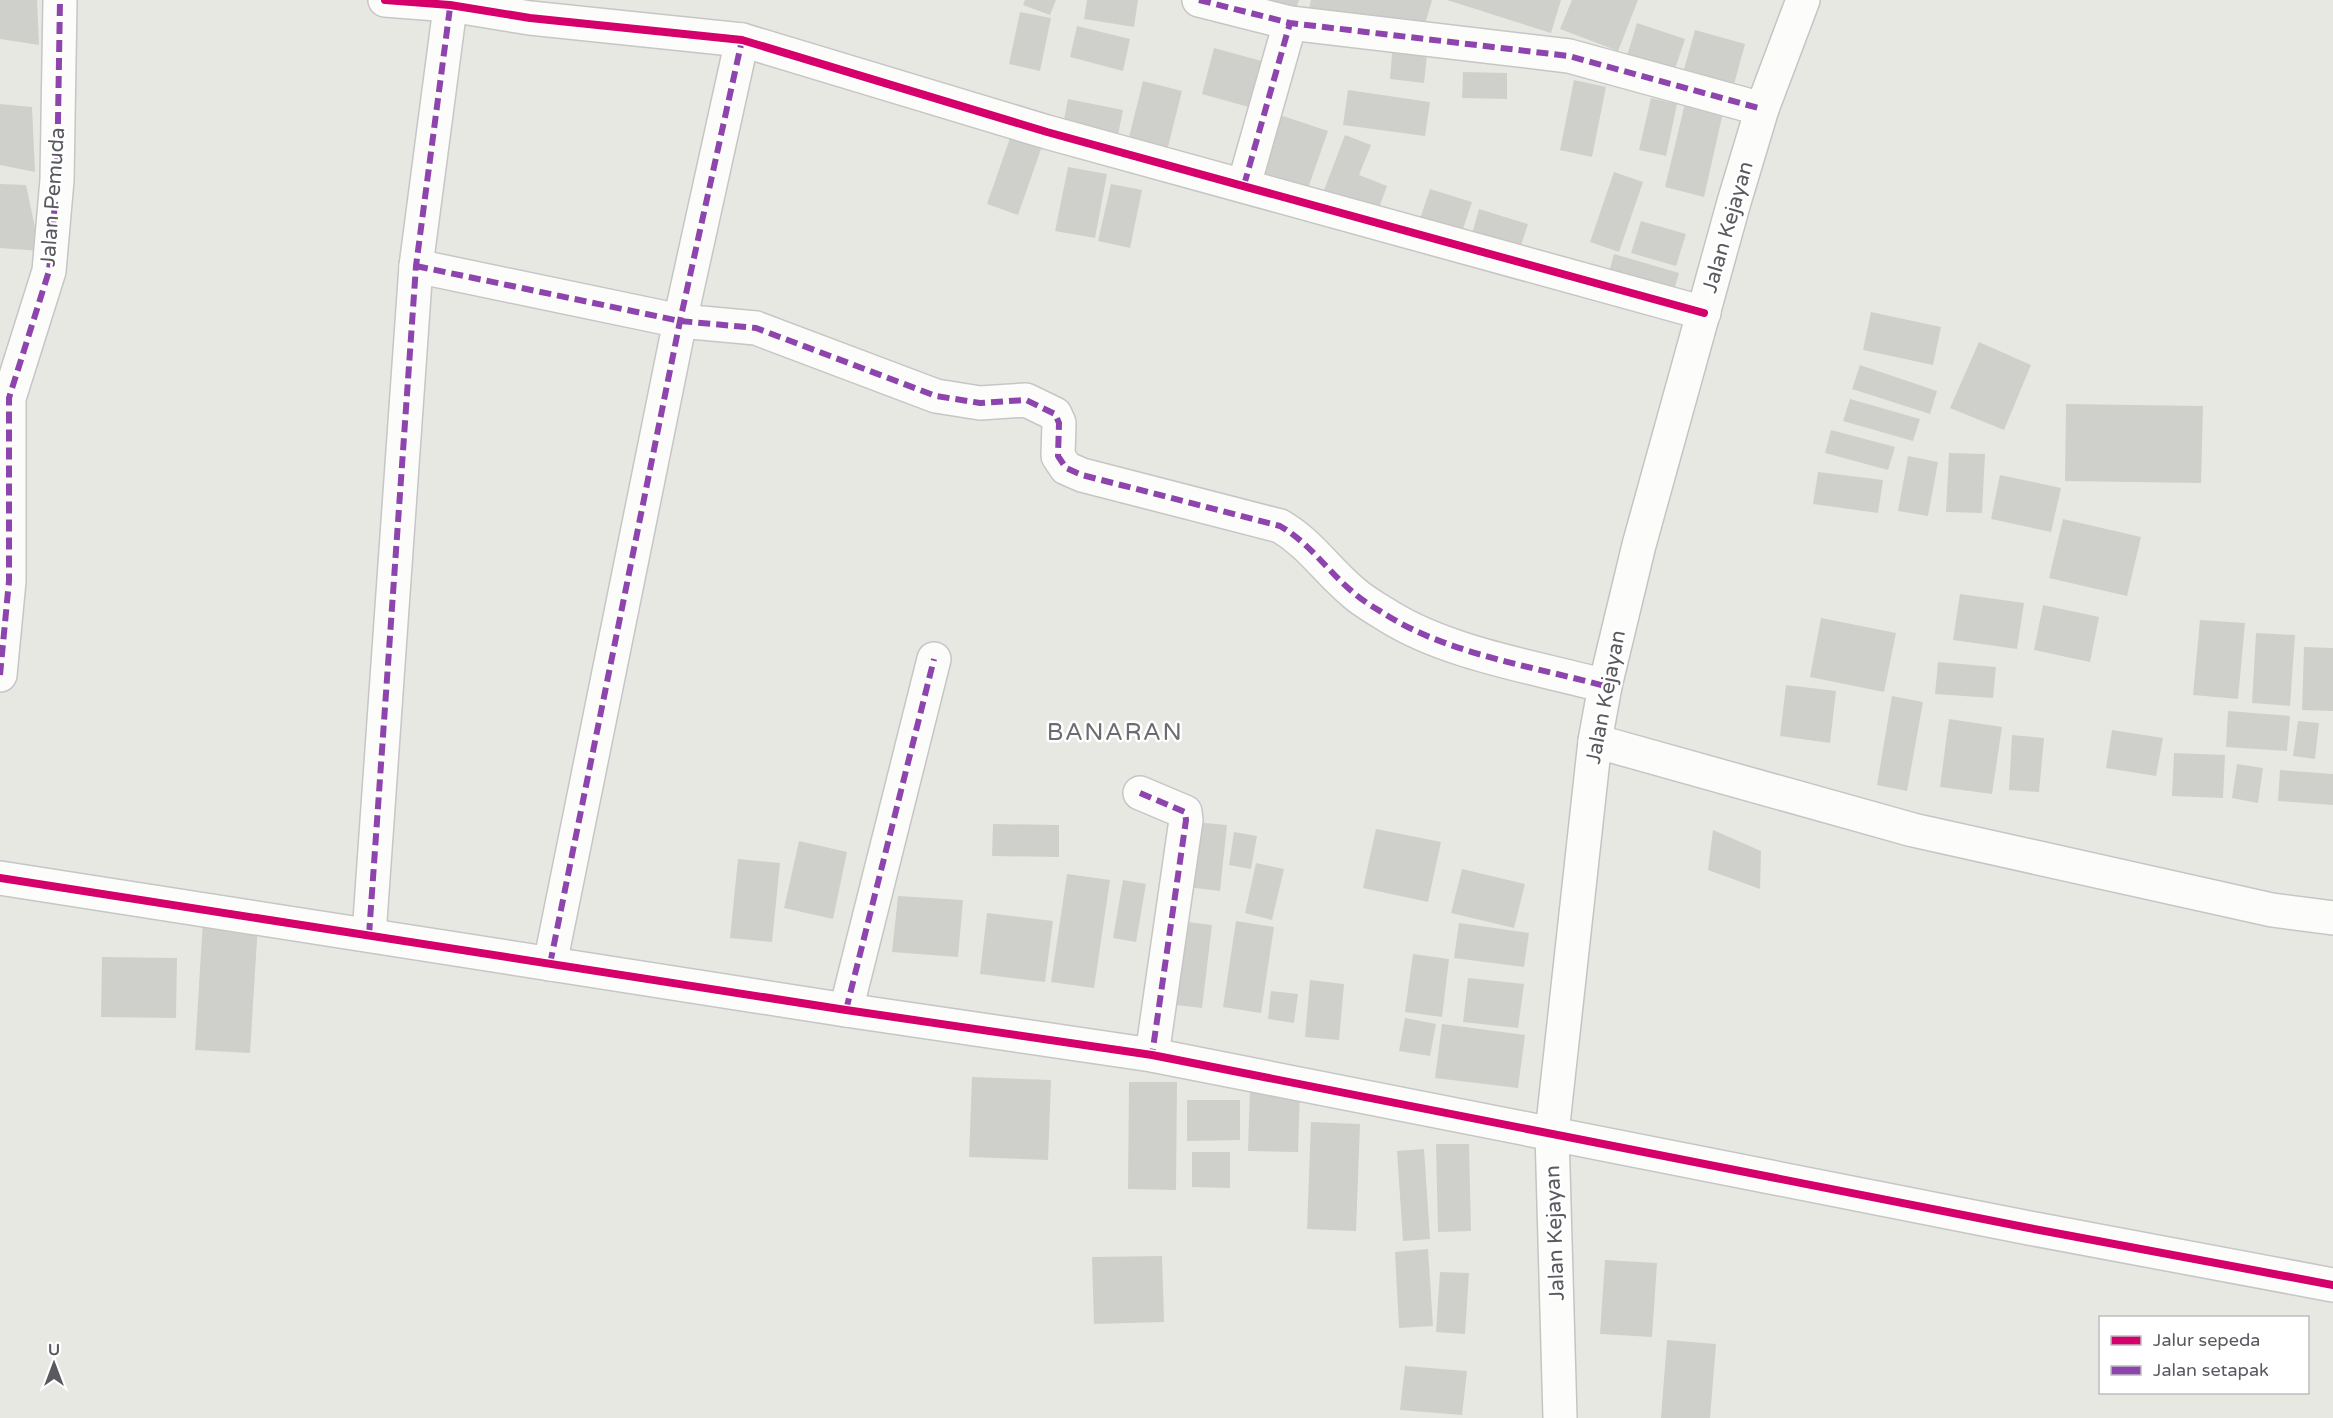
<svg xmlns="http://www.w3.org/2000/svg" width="2333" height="1418" viewBox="0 0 2333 1418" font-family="'Varela Round',sans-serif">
  <rect width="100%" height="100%" fill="#e8e8e3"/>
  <g fill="#cfcfcc">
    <path d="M0,0H37L39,45L0,39Z"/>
    <path d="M1025,0H1056L1050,15L1023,5Z"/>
    <path d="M1087,0H1138L1134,27L1084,19Z"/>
    <path d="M1246,0H1299L1294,15Z"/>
    <path d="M1311,0H1432L1422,35L1308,12Z"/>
    <path d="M1447,0H1561L1551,33Z"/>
    <path d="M1572,0H1638L1618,51L1560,29Z"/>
    <path d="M1020,12L1051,18L1040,71L1009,64Z"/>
    <path d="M1637,23L1685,39L1673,75L1626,59Z"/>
    <path d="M1077,26L1130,39L1123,71L1070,57Z"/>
    <path d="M1695,30L1745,44L1733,88L1683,73Z"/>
    <path d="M1393,42L1428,45L1424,83L1390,79Z"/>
    <path d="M1214,48L1269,63L1256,109L1202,94Z"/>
    <path d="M1463,72L1507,73V99L1462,98Z"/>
    <path d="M1574,80L1606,87L1592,157L1560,150Z"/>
    <path d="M1143,81L1182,91L1167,151L1128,141Z"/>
    <path d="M1348,90L1430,102L1425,136L1343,125Z"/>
    <path d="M1651,98L1677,104L1666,156L1639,150Z"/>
    <path d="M1068,99L1123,110L1117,140L1062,130Z"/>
    <path d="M1686,99L1724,108L1704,197L1665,187Z"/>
    <path d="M0,104L32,107L35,172L0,165Z"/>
    <path d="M1277,114L1328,131L1304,200L1254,183Z"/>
    <path d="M1345,135L1371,145L1359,175L1387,186L1375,219L1321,198Z"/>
    <path d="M1010,138L1041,149L1018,215L987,204Z"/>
    <path d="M1068,167L1107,174L1095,238L1055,231Z"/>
    <path d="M1614,172L1643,182L1619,252L1590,242Z"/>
    <path d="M0,184L26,185L40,251L0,248Z"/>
    <path d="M1111,184L1142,190L1130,248L1098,241Z"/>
    <path d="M1430,189L1472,202L1462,232L1420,219Z"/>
    <path d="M1479,209L1528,224L1518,255L1470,241Z"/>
    <path d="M1641,221L1686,234L1676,266L1631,253Z"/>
    <path d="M1614,254L1679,273L1671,301L1606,283Z"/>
    <path d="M1871,312L1941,327L1933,365L1863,350Z"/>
    <path d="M1979,342L2031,365L2004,430L1950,408Z"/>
    <path d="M1860,365L1937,391L1930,414L1852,389Z"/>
    <path d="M1850,399L1920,419L1913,441L1843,421Z"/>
    <path d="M2066,404L2203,406L2201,483L2065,481Z"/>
    <path d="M1831,430L1895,447L1888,470L1825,453Z"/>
    <path d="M1949,453L1985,454L1982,513L1946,512Z"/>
    <path d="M1908,456L1938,462L1928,516L1898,511Z"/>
    <path d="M1818,472L1883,480L1878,513L1813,504Z"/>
    <path d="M2000,475L2061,488L2051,532L1991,519Z"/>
    <path d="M2063,519L2141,537L2127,596L2049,578Z"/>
    <path d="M1960,594L2024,603L2017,649L1953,640Z"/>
    <path d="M2043,605L2099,617L2090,662L2034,650Z"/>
    <path d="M1821,618L1896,633L1884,692L1810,677Z"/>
    <path d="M2200,620L2245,623L2238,699L2193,695Z"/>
    <path d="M2256,633L2295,635L2290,706L2252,703Z"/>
    <path d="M2304,647L2333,648V711L2302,710Z"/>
    <path d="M1938,662L1996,667L1993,698L1935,694Z"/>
    <path d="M1786,685L1836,691L1830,743L1780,736Z"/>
    <path d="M1892,696L1923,702L1907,791L1877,785Z"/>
    <path d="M2228,711L2290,716L2287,751L2226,747Z"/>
    <path d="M1949,719L2002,727L1992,794L1940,787Z"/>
    <path d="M2298,721L2319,723L2315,759L2293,756Z"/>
    <path d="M2112,730L2163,738L2156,776L2106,768Z"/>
    <path d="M2012,735L2044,738L2039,792L2009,790Z"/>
    <path d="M2174,753L2225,755L2223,798L2172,796Z"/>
    <path d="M2237,764L2263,768L2258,803L2232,798Z"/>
    <path d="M2280,770L2333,774V805L2278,801Z"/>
    <path d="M1194,822L1227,825L1220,891L1187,887Z"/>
    <path d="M993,824L1059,825V857L992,856Z"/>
    <path d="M1376,829L1441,842L1428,902L1363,888Z"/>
    <path d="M1713,830L1761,851L1760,889L1708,870Z"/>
    <path d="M1234,832L1257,836L1251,869L1229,865Z"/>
    <path d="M799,841L847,852L833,919L784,908Z"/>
    <path d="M738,859L780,863L772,942L730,938Z"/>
    <path d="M1256,863L1284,869L1272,920L1245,913Z"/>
    <path d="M1462,869L1525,884L1514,928L1451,913Z"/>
    <path d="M1067,874L1110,880L1094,988L1051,982Z"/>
    <path d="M1123,880L1146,884L1136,942L1113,938Z"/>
    <path d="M898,896L963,900L958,957L892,952Z"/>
    <path d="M987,913L1053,921L1045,982L980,974Z"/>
    <path d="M203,921L258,924L250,1053L195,1050Z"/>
    <path d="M1179,921L1212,925L1202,1008L1167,1004Z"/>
    <path d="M1236,921L1274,927L1261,1013L1223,1007Z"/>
    <path d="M1459,923L1529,933L1524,967L1454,958Z"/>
    <path d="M1413,954L1449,959L1442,1017L1405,1012Z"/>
    <path d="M102,957L177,958L176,1018L101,1017Z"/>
    <path d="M1468,978L1524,984L1518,1028L1463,1022Z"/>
    <path d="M1310,980L1344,984L1339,1040L1305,1037Z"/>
    <path d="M1271,991L1298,994L1294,1023L1268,1019Z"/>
    <path d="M1405,1018L1436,1024L1430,1056L1399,1051Z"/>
    <path d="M1442,1024L1525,1035L1518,1088L1435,1078Z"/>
    <path d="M972,1077L1051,1080L1048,1160L969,1157Z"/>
    <path d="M1129,1082H1177L1176,1190L1128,1189Z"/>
    <path d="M1250,1088L1300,1090L1298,1152L1248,1151Z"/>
    <path d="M1187,1100H1240V1140L1187,1141Z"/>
    <path d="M1311,1122L1360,1124L1356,1231L1307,1229Z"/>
    <path d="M1436,1144H1469L1471,1231L1438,1232Z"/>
    <path d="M1424,1149L1430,1239L1403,1241L1397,1151Z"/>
    <path d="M1192,1152H1230V1188L1192,1187Z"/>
    <path d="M1428,1249L1433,1326L1399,1328L1395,1252Z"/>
    <path d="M1162,1256L1164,1322L1094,1324L1092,1257Z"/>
    <path d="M1605,1260L1657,1263L1652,1337L1600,1334Z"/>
    <path d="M1440,1272L1469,1273L1465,1334L1436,1332Z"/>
    <path d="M1667,1340L1716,1344L1710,1418H1661Z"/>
    <path d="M1405,1366L1467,1371L1462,1415L1400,1410Z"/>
  </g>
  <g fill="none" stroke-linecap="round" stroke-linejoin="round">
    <g stroke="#c5c6c5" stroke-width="36">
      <g id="minor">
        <path d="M385,0L450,5L530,18L742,40L1047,132L1704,313"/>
        <path d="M1199,0L1290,23L1569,56L1762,109"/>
        <path d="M1244,185L1290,23"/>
        <path d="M416,266L680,321L756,328L936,396L980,403L1026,400L1055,414L1059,423L1058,456L1066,468L1082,475L1280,526C1311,544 1327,571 1354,593C1364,602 1377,609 1388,616C1449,654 1535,667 1605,686"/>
        <path d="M0,675L9,581V398L49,271L57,180L60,0"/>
        <path d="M1595,741L1913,830L2272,910L2333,918"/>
        <path d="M1140,793L1185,812L1186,820L1152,1055"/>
        <path d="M0,878L846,1010L1152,1055L2029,1228L2333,1285"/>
        <path d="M369,935L416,266L451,0"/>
        <path d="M550,964L680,321L742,40"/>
        <path d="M846,1010L934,659"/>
      </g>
    </g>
    <g stroke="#c4c4c4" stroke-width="36">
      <path id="secondary" d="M1560,1418L1552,1133L1595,741L1605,686L1639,545L1734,202L1762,109L1803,0"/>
    </g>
    <use href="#minor" stroke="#fcfcfb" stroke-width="33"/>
    <use href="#secondary" stroke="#fcfcfb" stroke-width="33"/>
    <g stroke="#8e44ad" stroke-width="6" stroke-dasharray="12 6" stroke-linecap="butt">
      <path d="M1199,0L1290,23L1569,56L1762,109"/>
      <path d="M1244,185L1290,23"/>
      <path d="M416,266L680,321L756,328L936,396L980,403L1026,400L1055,414L1059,423L1058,456L1066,468L1082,475L1280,526C1311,544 1327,571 1354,593C1364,602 1377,609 1388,616C1449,654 1535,667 1605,686"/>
      <path d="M0,675L9,581V398L49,271L57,180L60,0"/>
      <path d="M1140,793L1185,812L1186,820L1152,1055"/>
      <path d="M369,935L416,266L451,0"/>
      <path d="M550,964L680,321L742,40"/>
      <path d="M846,1010L934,659"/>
    </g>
    <g stroke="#fff" stroke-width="11">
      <g id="cycleway">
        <path d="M385,0L450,5L530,18L742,40L1047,132L1704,313"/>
        <path d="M0,878L846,1010L1152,1055L2029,1228L2333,1285"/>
      </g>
    </g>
    <use href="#cycleway" stroke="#d6006c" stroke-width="8"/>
  </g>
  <g text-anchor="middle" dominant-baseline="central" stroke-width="5" stroke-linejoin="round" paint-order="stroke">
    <g font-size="21" fill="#585a60" stroke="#fff">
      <text transform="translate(53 197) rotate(-86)">Jalan Pemuda</text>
      <text transform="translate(1728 227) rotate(-74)">Jalan Kejayan</text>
      <text transform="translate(1606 697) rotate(-79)">Jalan Kejayan</text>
      <text transform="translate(1555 1233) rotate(-92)">Jalan Kejayan</text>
    </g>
    <g font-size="24" letter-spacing="1.5" fill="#6a6c72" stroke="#fff">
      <text x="1115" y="732">BANARAN</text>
    </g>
  </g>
  <rect x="2099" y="1316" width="210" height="78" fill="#ffffff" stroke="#bcbdbf" stroke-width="1.5"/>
  <rect x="2111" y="1336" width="30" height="9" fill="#d6006c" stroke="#bcbdbf" stroke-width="1.5"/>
  <text x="2153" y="1346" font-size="18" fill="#585a60">Jalur sepeda</text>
  <rect x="2111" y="1366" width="30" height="9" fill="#8e44ad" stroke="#bcbdbf" stroke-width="1.5"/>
  <text x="2153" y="1376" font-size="18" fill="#585a60">Jalan setapak</text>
  <g transform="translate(54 1364)" stroke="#ffffff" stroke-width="4.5" paint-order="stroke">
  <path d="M0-4.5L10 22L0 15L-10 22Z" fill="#585a60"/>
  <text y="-9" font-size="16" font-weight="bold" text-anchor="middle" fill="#585a60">U</text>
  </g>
</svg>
